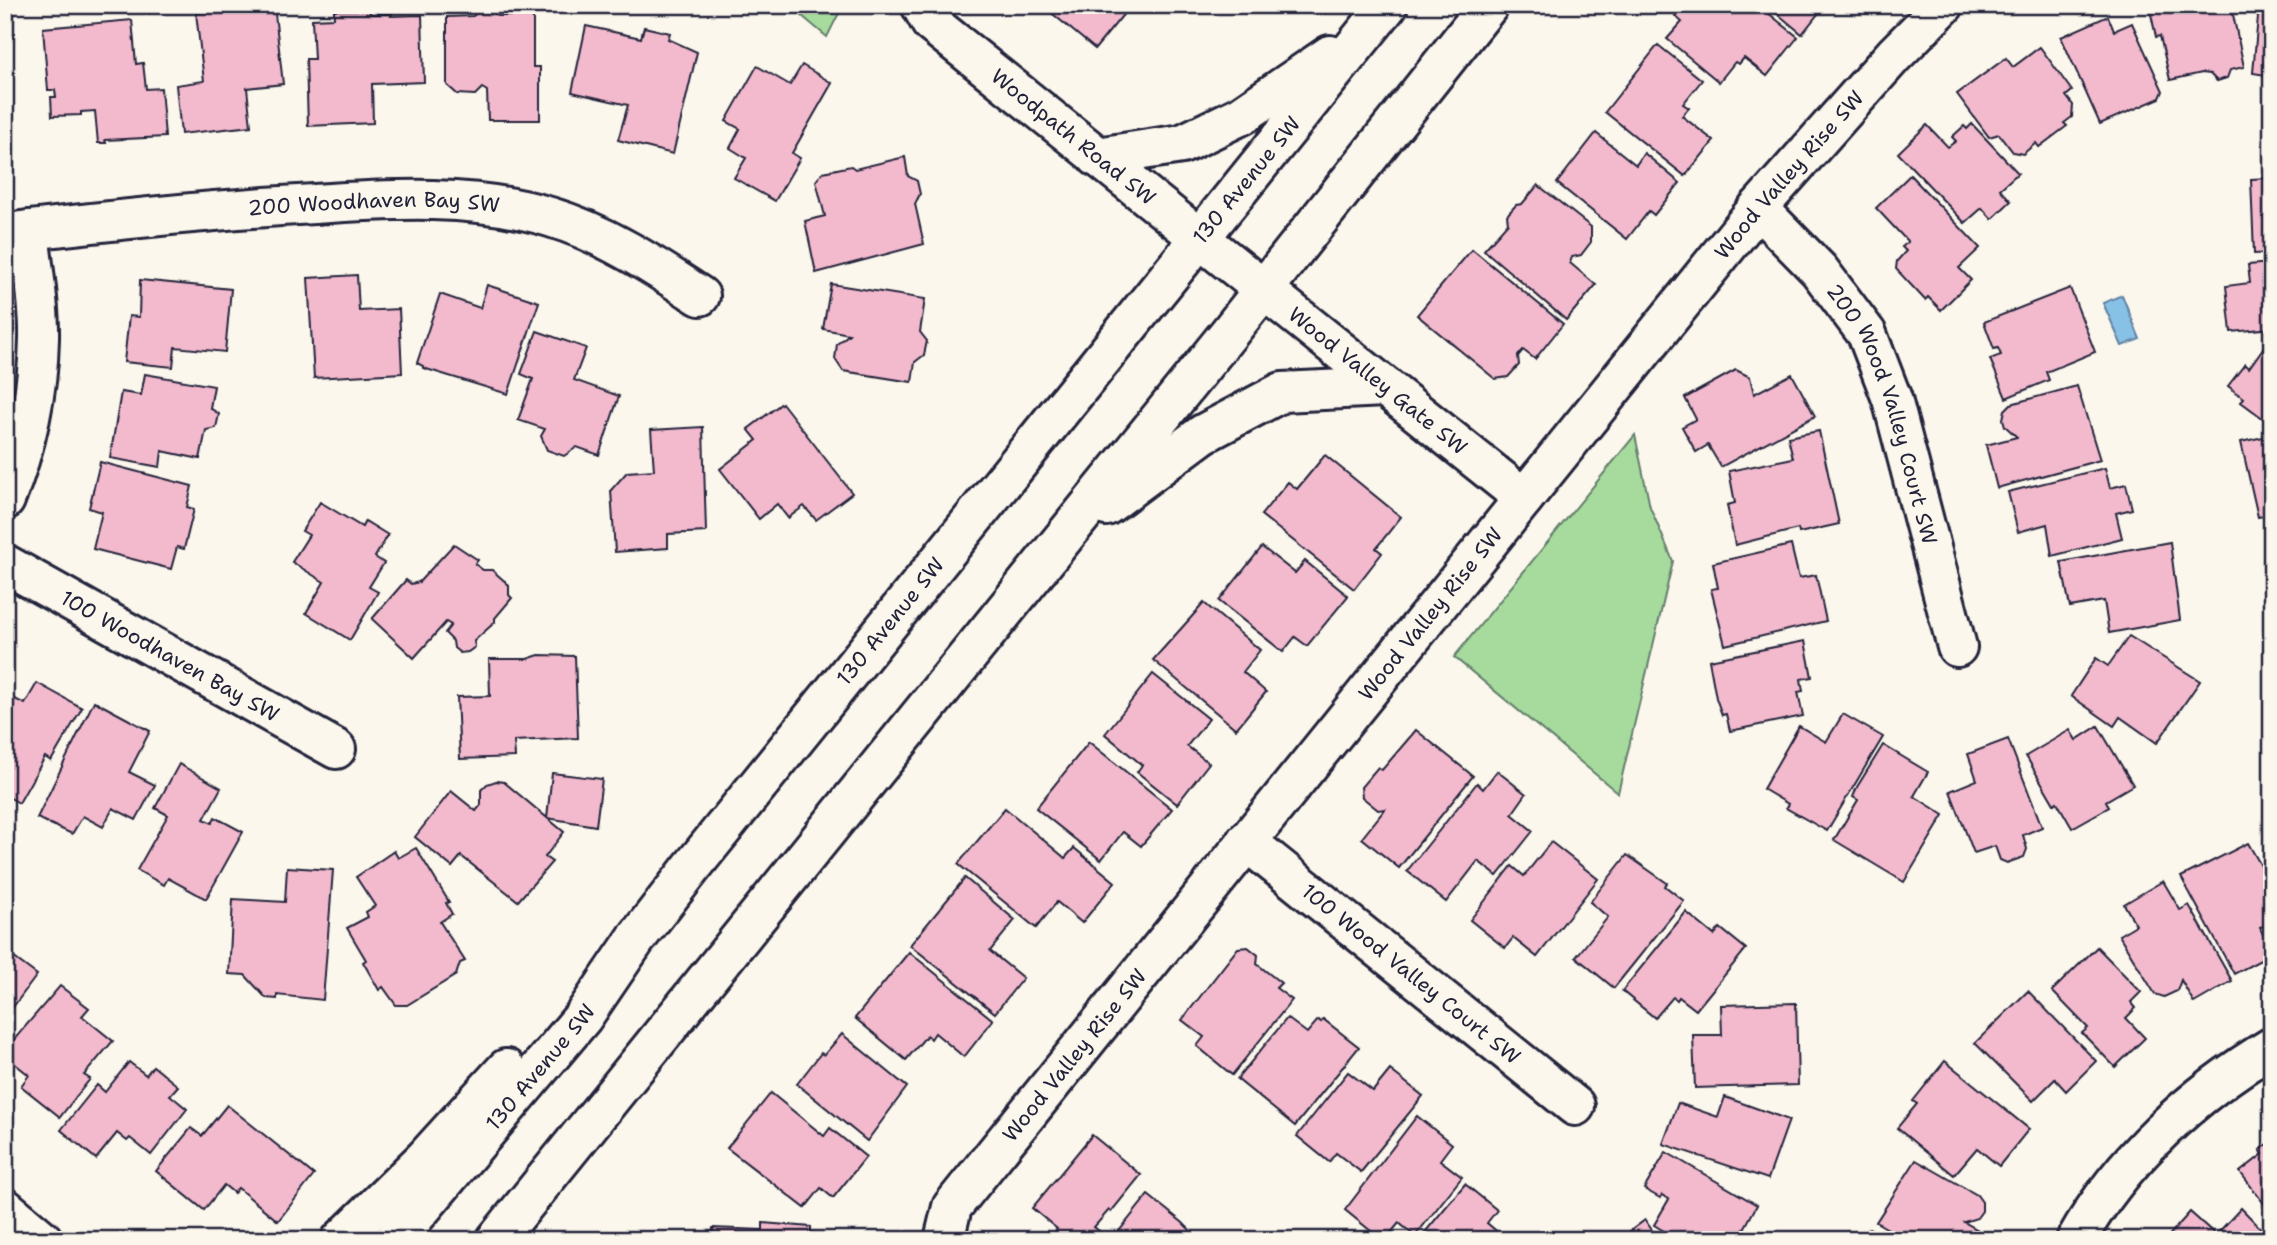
<svg xmlns="http://www.w3.org/2000/svg" width="2277" height="1245" viewBox="0 0 2277 1245" font-family="'Shantell Sans',sans-serif">
  <rect width="100%" height="100%" fill="#fbf7ec"/>
  <filter id="ink" filterUnits="userSpaceOnUse"><feTurbulence type="fractalNoise" baseFrequency=".0143" numOctaves="2"/><feDisplacementMap in="SourceGraphic" scale="14" xChannelSelector="R" yChannelSelector="G"/><feConvolveMatrix kernelMatrix="1 2 1 2 8 2 1 2 1" color-interpolation-filters="sRGB"/></filter>
  <g filter="url(#ink)">
    <g fill="#a7db9d" stroke="#647e6c" stroke-width="2">
      <path d="M789,5H843L827,37Z"/>
      <path d="M1635,435L1650,507L1673,561L1618,793L1454,657Z"/>
    </g>
    <path fill="#88c1e6" stroke="#5f81a2" stroke-width="2" d="M2122,295L2140,339L2122,346L2103,303Z"/>
    <g fill="#f3bacd" stroke="#22223b" stroke-width="2">
      <path d="M274,5L283,84L247,88L251,126L181,134L176,85L204,81L196,13Z"/>
      <path d="M1042,5H1131L1095,49Z"/>
      <path d="M1684,5H1751L1758,11L1762,8L1798,37L1767,76L1744,58L1739,64L1735,62L1719,82L1667,39L1682,22L1675,16Z"/>
      <path d="M1767,5H1825L1802,34Z"/>
      <path d="M2149,5H2231L2244,67L2230,70L2227,78L2217,81L2210,74L2202,73L2170,80L2160,36L2156,37Z"/>
      <path d="M2259,5H2272V76L2253,73Z"/>
      <path d="M334,10H370V14H392L391,16L422,15L424,82L372,84L373,123L308,126L306,59H314L312,19L334,18Z"/>
      <path d="M477,12H493L498,16H533V67H540V120H488L487,91L482,88L475,95L457,94L447,85V17L473,16Z"/>
      <path d="M2108,16L2114,31L2132,23L2163,91L2160,98L2100,124L2061,37Z"/>
      <path d="M132,20L136,64L143,63L146,89L161,88L165,137L105,140L106,143H98L95,111L81,112V115L52,116L51,97H56L55,90H48L43,28Z"/>
      <path d="M586,26L641,38L644,27L670,33L668,39L697,52L673,154L618,140L628,105L572,92Z"/>
      <path d="M1658,45L1702,80L1683,104L1689,108L1682,116L1714,141L1685,176L1605,112Z"/>
      <path d="M2040,47L2072,91L2066,96L2073,105L2072,117L2064,123L2067,126L2039,147L2036,143L2023,154L2013,152L1999,134L1989,137L1957,94L2006,58L2013,67Z"/>
      <path d="M802,65L832,83L792,153L800,158L775,201L734,178L746,158L730,148L740,129L726,121L757,66L790,85Z"/>
      <path d="M1972,124L2018,173L2000,189L2011,201L1992,219L1982,208L1965,223L1898,153L1927,125L1948,147L1956,141L1952,137L1964,126L1967,129Z"/>
      <path d="M1596,133L1636,165L1644,153L1680,183L1654,215L1649,211L1627,239L1557,183Z"/>
      <path d="M905,157L908,176L917,181L920,194L915,204L924,244L816,273L805,221L825,216L816,181L823,172L851,166L855,169Z"/>
      <path d="M1910,175L1980,248L1959,268L1971,280L1941,310L1928,297L1925,300L1896,269L1897,261L1906,251L1902,247L1908,242L1876,208Z"/>
      <path d="M2272,178V253L2254,254L2251,179Z"/>
      <path d="M1538,185L1591,227V242L1581,255L1572,257L1570,263L1596,285L1566,320L1484,250L1508,223L1507,215L1516,205L1522,204Z"/>
      <path d="M1472,249L1563,324L1535,359L1523,350L1518,356L1519,365L1508,377L1495,379L1417,315Z"/>
      <path d="M2272,263V328L2231,332L2226,286L2250,283L2248,265Z"/>
      <path d="M357,275L359,311L399,309L402,373L314,378L308,278Z"/>
      <path d="M140,280L231,289L225,352L175,347L173,367L124,362L129,316L139,317Z"/>
      <path d="M831,284L925,299L920,332L927,341L924,355L915,362L912,382L843,371L835,359L837,344L849,334L823,329Z"/>
      <path d="M487,285L539,302L508,394L423,368V366L417,363L440,294L480,308Z"/>
      <path d="M2070,288L2095,352L2046,372L2049,380L2006,398L1990,359L2001,355L1998,348L1994,349L1984,322Z"/>
      <path d="M537,331L586,348L574,380L619,396L599,455L577,447L564,456L547,450L541,436L545,429L518,420L533,379L521,374Z"/>
      <path d="M2266,344L2272,349V425L2241,402L2244,398L2228,386L2245,364L2249,368Z"/>
      <path d="M1736,370L1750,377L1754,394L1792,374L1815,416L1721,467L1708,445L1696,452L1682,427L1696,419L1685,398Z"/>
      <path d="M145,374L214,386L210,408L219,414L216,428L206,430L200,459L162,451L160,467L110,458L121,392L141,395Z"/>
      <path d="M2077,386L2100,460L1997,488L1986,445L2017,437L2005,426L2003,419L2005,410L2011,404Z"/>
      <path d="M782,403L852,493L816,520L804,506L788,518L777,504L759,519L720,469L757,440L748,429Z"/>
      <path d="M703,427L706,532L668,534V548L615,552L611,490L627,472L654,470L651,430Z"/>
      <path d="M1819,431L1839,524L1799,533L1798,529L1790,531L1735,545L1727,505L1735,503L1729,471L1793,458L1788,437Z"/>
      <path d="M2272,435V514L2258,517L2241,442Z"/>
      <path d="M1325,455L1401,517L1376,548L1382,553L1354,589L1261,515L1288,482L1297,489Z"/>
      <path d="M100,462L192,486L187,507L194,509L184,549L177,547L171,569L93,549L102,512L89,508Z"/>
      <path d="M2105,468L2110,488L2126,484L2132,509L2116,513L2122,538L2052,556L2047,524L2018,532L2008,492Z"/>
      <path d="M320,502L362,527L365,521L388,535L375,557L384,563L369,587L378,592L350,640L306,613L324,582L292,562L309,535L302,531Z"/>
      <path d="M2170,542L2180,620L2109,633L2104,601L2070,607L2061,562Z"/>
      <path d="M454,544L478,560L475,564L483,570H492L509,585V595L512,598L495,618V622L474,641L475,647L468,652L460,653L454,648L453,641L445,633L451,625L446,622L414,658L372,619L406,580L411,584L419,582Z"/>
      <path d="M1791,545L1799,578L1816,575L1826,621L1725,645L1711,589L1718,588L1713,563Z"/>
      <path d="M1262,547L1295,573L1305,561L1348,596L1307,646L1295,637L1283,652L1219,601Z"/>
      <path d="M1204,603L1260,650L1243,672L1266,692L1236,729L1153,660Z"/>
      <path d="M2129,636L2200,681L2157,743L2120,717L2114,726L2071,696L2096,658L2108,666Z"/>
      <path d="M1805,641L1812,677L1801,679L1803,691L1798,692L1803,716L1730,731L1726,714L1722,715L1716,698L1709,660Z"/>
      <path d="M539,655L575,656L578,738L514,741L515,757L460,759L457,697L490,696L489,659H527Z"/>
      <path d="M1153,674L1209,719L1187,746L1209,763L1177,804L1137,772L1142,765L1105,734Z"/>
      <path d="M37,683L82,708L51,761L45,757L19,803L5,795V706L10,708L15,699L25,704Z"/>
      <path d="M94,701L150,731L129,772L155,785L136,820L113,808L103,827L83,816L72,834L37,818Z"/>
      <path d="M1843,714L1883,737L1827,831L1786,808L1788,804L1763,789L1799,726L1826,742Z"/>
      <path d="M2098,726L2133,785L2106,801L2109,807L2072,828L2057,802L2054,804L2026,756L2070,730L2076,740Z"/>
      <path d="M1416,730L1473,776L1399,868L1362,838L1385,809L1378,810L1362,797L1361,787L1378,767L1382,770Z"/>
      <path d="M2008,739L2042,827L2023,835L2027,849L2024,857L2007,863L2000,860L1995,846L1974,853L1950,791L1977,780L1968,754Z"/>
      <path d="M1089,742L1172,809L1141,846L1123,832L1101,860L1036,808Z"/>
      <path d="M1883,745L1928,772L1914,796L1944,815L1904,882L1834,840L1858,800L1853,797L1857,787Z"/>
      <path d="M179,764L221,788L204,819L212,823L215,817L243,832L206,899L168,878L164,885L137,870L168,815L155,808Z"/>
      <path d="M1497,771L1526,794L1512,814L1533,831L1497,876L1478,861L1446,902L1407,871L1477,783L1483,789Z"/>
      <path d="M552,773L602,779L596,826L547,818Z"/>
      <path d="M496,781L504,782L564,832L545,857L552,862L518,901L461,856L452,867L415,837L451,791L476,811L481,805V790L487,784Z"/>
      <path d="M1005,808L1065,858L1074,848L1115,882L1082,923L1057,902L1036,928L958,864Z"/>
      <path d="M1551,842L1598,879L1537,957L1513,938L1505,948L1470,920L1512,866L1524,876Z"/>
      <path d="M2248,843L2272,885V921L2260,928L2272,954L2234,974L2181,877Z"/>
      <path d="M416,848L449,902L446,903L452,914L440,922L465,961L460,963L456,975L407,1005H396L383,987L379,990L363,962L366,960L347,928L368,917L366,912L375,906L356,877L394,851L398,858Z"/>
      <path d="M1627,855L1667,883L1665,886L1684,901L1614,988L1576,957L1608,917L1590,902Z"/>
      <path d="M287,867L333,870L323,1000L277,995V999L266,998L245,975L229,974L233,899L285,902Z"/>
      <path d="M965,878L1015,920L990,951L1023,978L995,1013L910,945Z"/>
      <path d="M2163,881L2180,910L2189,905L2232,981L2194,1003L2181,980L2177,991L2164,997L2155,994L2119,935L2136,925L2124,904Z"/>
      <path d="M1686,912L1714,935L1720,928L1746,949L1696,1010L1679,997L1677,1000L1673,997L1655,1018L1622,991Z"/>
      <path d="M1248,947L1258,955L1257,964L1281,983L1276,988L1292,1000L1232,1075L1197,1046L1204,1037L1182,1020L1238,948Z"/>
      <path d="M2097,947L2141,992L2131,1002L2136,1008L2126,1018L2145,1038L2115,1067L2082,1033L2088,1028L2052,991Z"/>
      <path d="M5,951L37,975L7,1015L5,1014Z"/>
      <path d="M909,952L993,1020L964,1057L935,1033L931,1039L927,1035L906,1060L855,1018Z"/>
      <path d="M60,986L89,1008L82,1016L113,1041L84,1075L90,1079L60,1117L21,1086L29,1075L5,1056V1050Z"/>
      <path d="M2028,991L2096,1061L2066,1091L2055,1079L2033,1101L1975,1043Z"/>
      <path d="M1796,1003L1798,1085L1695,1088L1693,1035H1722L1721,1005Z"/>
      <path d="M1287,1018L1307,1033L1318,1020L1321,1022L1323,1019L1359,1047L1295,1126L1237,1079Z"/>
      <path d="M842,1034L907,1087L867,1141L797,1084L821,1053L824,1055Z"/>
      <path d="M1945,1061L2029,1129L1999,1166L1977,1148L1954,1175L1897,1128L1917,1104L1913,1101Z"/>
      <path d="M129,1062L146,1075L153,1066L178,1086L170,1095L187,1109L151,1155L130,1138L127,1141L117,1133L96,1159L61,1130L97,1085L105,1092Z"/>
      <path d="M1390,1070L1423,1096L1361,1172L1336,1153L1329,1162L1297,1136L1348,1072L1373,1091Z"/>
      <path d="M771,1093L824,1136L830,1128L866,1157L833,1198L821,1188L805,1208L727,1148Z"/>
      <path d="M1725,1097L1789,1120L1768,1179L1663,1144L1678,1103L1718,1117Z"/>
      <path d="M227,1105L314,1175L278,1221L238,1188L234,1193L224,1185L204,1210L156,1171L191,1128L202,1136Z"/>
      <path d="M1417,1116L1452,1144L1440,1160L1462,1177L1415,1236L1399,1223L1385,1240H1382L1345,1210Z"/>
      <path d="M1092,1135L1141,1175L1111,1212L1109,1210L1094,1227L1107,1237L1104,1240H1048L1057,1229L1032,1208Z"/>
      <path d="M2272,1141V1214L2240,1172L2263,1154L2260,1150Z"/>
      <path d="M1666,1152L1757,1205L1738,1240H1679L1654,1225L1669,1199L1662,1195L1660,1198L1644,1189Z"/>
      <path d="M1916,1160L1977,1195L1982,1202V1211L1977,1218L1964,1222L1978,1230L1973,1240H1907L1876,1222Z"/>
      <path d="M1465,1184L1497,1210L1487,1223L1507,1240H1425L1421,1237Z"/>
      <path d="M1148,1195L1182,1222L1200,1240H1112Z"/>
      <path d="M2241,1208L2272,1240H2165L2190,1212L2216,1235Z"/>
      <path d="M1645,1220L1659,1240H1618Z"/>
      <path d="M763,1223L811,1227V1240H712L713,1228L763,1230Z"/>
      <path d="M1869,1228L1890,1240H1862Z"/>
    </g>
    <g fill="none" stroke-linecap="round" stroke-linejoin="round">
      <g stroke="#22223b" stroke-width="44">
        <g id="minor">
          <path id="s1" d="M921,5L931,23L1524,498"/>
          <path id="s2" d="M1758,208L1819,270L1867,334L1892,399L1957,647"/>
          <path id="s3" d="M29,230C124,219 218,209 314,204C392,199 474,194 550,217C604,233 653,265 700,296"/>
          <path d="M5,233L29,230C32,265 40,302 39,338C38,394 26,448 5,500"/>
          <path id="s4" d="M5,564L336,749"/>
          <path id="s5" d="M1246,841L1575,1106"/>
          <path id="s6" d="M944,1240L952,1207L1758,208L1894,55L1944,5"/>
          <path d="M2076,1240C2121,1160 2193,1094 2272,1047"/>
        </g>
      </g>
      <g stroke="#22223b" stroke-width="44">
        <g id="tertiary">
          <path d="M1097,157L1182,144L1242,115L1330,55"/>
          <path d="M1106,506L1203,434L1282,392L1385,387"/>
          <path d="M5,1208L43,1240"/>
          <path d="M341,1240L425,1158L506,1069"/>
          <path id="s7" d="M395,1240L583,1017L636,939L692,867L1388,5"/>
          <path d="M496,1240L1229,333L1489,5"/>
        </g>
      </g>
      <use href="#minor" stroke="#fbf7ec" stroke-width="38"/>
      <use href="#tertiary" stroke="#fbf7ec" stroke-width="38"/>
    </g>
  </g>
  <g text-anchor="middle" dominant-baseline="central" stroke-width="5" stroke-linejoin="round" paint-order="stroke">
    <g font-size="21" fill="#22223b" stroke="#fbf7ec">
      <text stroke="none"><textPath href="#s1" startOffset="203">Woodpath Road SW</textPath></text>
      <text stroke="none"><textPath href="#s6" startOffset="1363">Wood Valley Rise SW</textPath></text>
      <text stroke="none"><textPath href="#s7" startOffset="1360">130 Avenue SW</textPath></text>
      <text stroke="none"><textPath href="#s3" startOffset="346">200 Woodhaven Bay SW</textPath></text>
      <text stroke="none"><textPath href="#s1" startOffset="593">Wood Valley Gate SW</textPath></text>
      <text stroke="none"><textPath href="#s2" startOffset="247">200 Wood Valley Court SW</textPath></text>
      <text stroke="none"><textPath href="#s6" startOffset="796">Wood Valley Rise SW</textPath></text>
      <text stroke="none"><textPath href="#s7" startOffset="793">130 Avenue SW</textPath></text>
      <text stroke="none"><textPath href="#s4" startOffset="189">100 Woodhaven Bay SW</textPath></text>
      <text stroke="none"><textPath href="#s5" startOffset="212">100 Wood Valley Court SW</textPath></text>
      <text stroke="none"><textPath href="#s6" startOffset="229">Wood Valley Rise SW</textPath></text>
      <text stroke="none"><textPath href="#s7" startOffset="226">130 Avenue SW</textPath></text>
    </g>
  </g>
  <rect width="2277" height="1245" fill="none" stroke="#fbf7ec" stroke-width="28"/>
  <rect x="14" y="14" width="2249" height="1217" fill="none" stroke="#22223b" stroke-width="2.5" filter="url(#ink)"/>
</svg>
